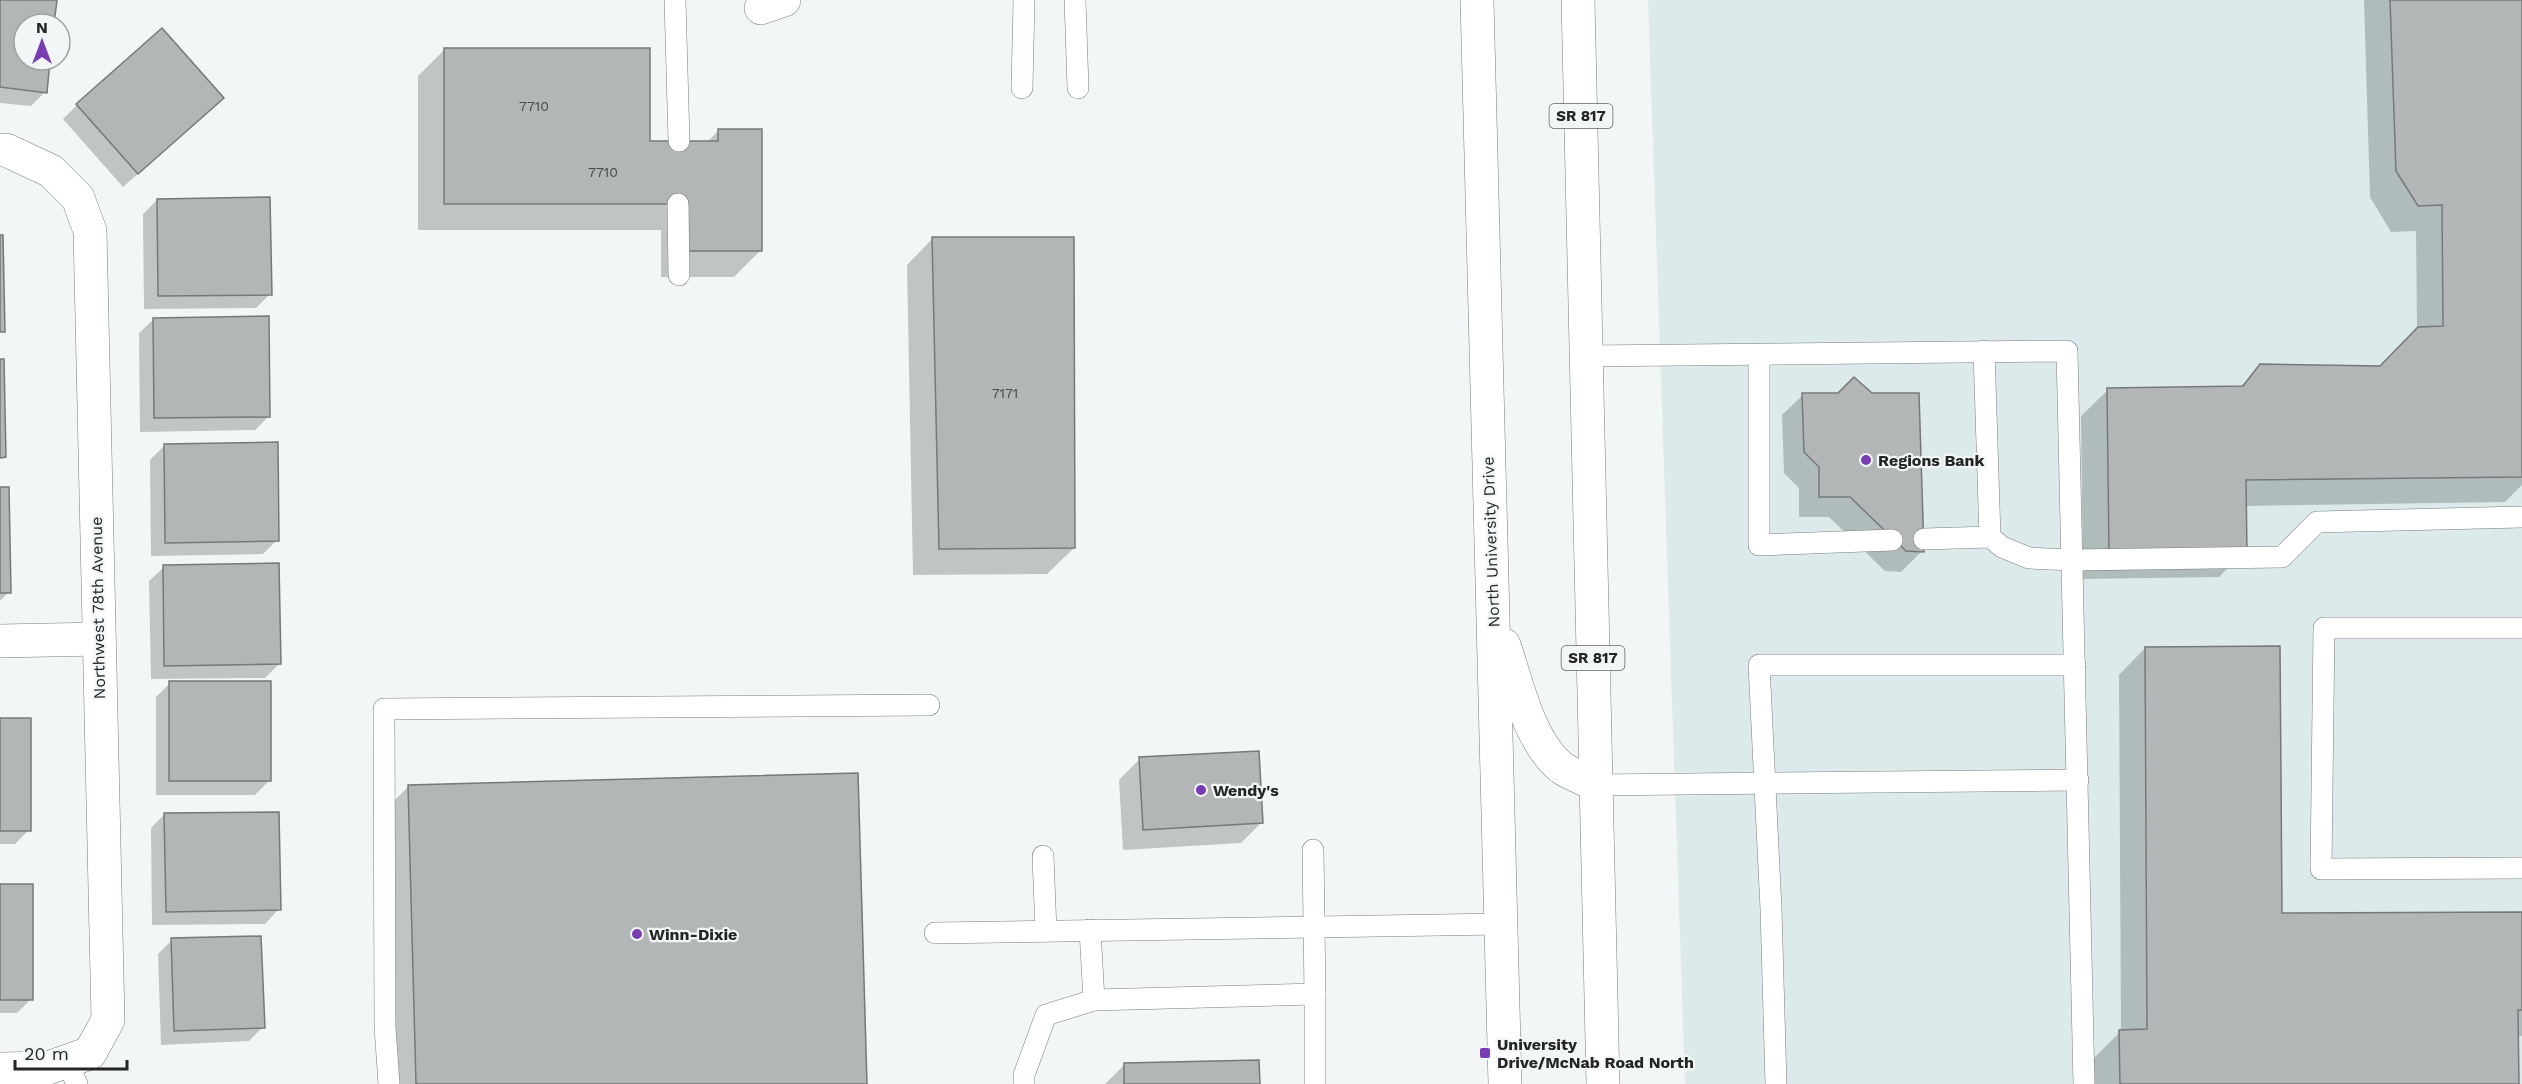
<svg xmlns="http://www.w3.org/2000/svg" width="2522" height="1084" viewBox="0 0 2522 1084" font-family="'Work Sans',sans-serif">
  <rect width="100%" height="100%" fill="#f2f6f6"/>
  <path fill="#ddeaec" d="M1648,0H2522V1084H1685Z"/>
  <g fill="#0003">
    <path d="M0,0H56L53,24H24V60H49L45,92L31,106L0,103Z"/>
    <path d="M2364,0H2522V485L2505,502L2245,506V550L2219,577L2083,579L2081,416L2108,390L2239,388L2261,366L2380,368L2417,330L2416,231L2391,232L2370,197Z"/>
    <path d="M444,50L648,142H707L719,130L761,250L734,277H661V230H418V76Z"/>
    <path d="M77,105L208,112L123,187L63,119Z"/>
    <path d="M157,200L270,294L256,308L144,309L143,214Z"/>
    <path d="M933,238L1074,548L1047,574L913,575L907,265Z"/>
    <path d="M154,319L269,416L255,430L140,432L139,333Z"/>
    <path d="M1803,395L1922,551L1901,572L1885,571L1829,517H1799V488L1784,473L1782,415Z"/>
    <path d="M164,446L277,540L263,554L151,556L150,460Z"/>
    <path d="M0,488L9,592L0,601Z"/>
    <path d="M164,567L279,664L265,678L151,679L149,581Z"/>
    <path d="M2145,648L2281,915L2522,913V1036H2517V1084H2094V1058L2121,1031L2119,675Z"/>
    <path d="M170,683L270,780L255,795H156V697Z"/>
    <path d="M0,720L29,830L15,844H0Z"/>
    <path d="M1140,759L1262,822L1241,843L1123,850L1119,780Z"/>
    <path d="M409,786L865,1084H396L388,807Z"/>
    <path d="M165,814L279,909L265,924L152,925L151,828Z"/>
    <path d="M0,885L31,999L17,1013H0Z"/>
    <path d="M172,940L263,1027L249,1041L161,1045L158,954Z"/>
    <path d="M1125,1064L1258,1084H1105Z"/>
  </g>
  <g fill="#b2b6b7" stroke="#76797a" stroke-width="1.5">
    <path d="M0,0H57L54,24H24V60H50L47,93L0,87Z"/>
    <path d="M2390,0H2522V477L2246,480L2247,551L2109,553L2107,388L2243,386L2260,364L2380,366L2418,327L2443,326L2442,205L2418,206L2396,171Z"/>
    <path d="M162,28L224,98L138,174L76,104Z"/>
    <path d="M444,48H650V141H718V129H762V251H687V204H444Z"/>
    <path d="M270,197L272,295L158,296L157,199Z"/>
    <path d="M0,235H3L5,332H0Z"/>
    <path d="M932,237H1074L1075,548L939,549Z"/>
    <path d="M269,316L270,417L154,418L153,318Z"/>
    <path d="M0,359H4L6,457L0,458Z"/>
    <path d="M1854,377L1872,393H1919L1924,552L1906,551L1850,497H1819V467L1804,452L1802,393H1838Z"/>
    <path d="M278,442L279,541L165,543L164,444Z"/>
    <path d="M0,487H9L11,593H0Z"/>
    <path d="M279,563L281,664L164,666L163,565Z"/>
    <path d="M2280,646L2282,913L2522,912V1010H2518L2519,1084H2120L2119,1030L2147,1029L2145,647Z"/>
    <rect x="169" y="681" width="102" height="100"/>
    <rect x="0" y="718" width="31" height="113"/>
    <path d="M1259,751L1263,823L1143,830L1139,757Z"/>
    <path d="M858,773L867,1084H416L408,785Z"/>
    <path d="M279,812L281,910L166,912L164,813Z"/>
    <rect x="0" y="884" width="33" height="116"/>
    <path d="M261,936L265,1028L174,1031L171,938Z"/>
    <path d="M1259,1060L1260,1084H1124V1063Z"/>
  </g>
  <g fill="none" stroke-linecap="round" stroke-linejoin="round">
    <g stroke="#7a7d7e" stroke-width="22">
      <g id="lane">
        <path d="M675,0L679,141"/>
        <path d="M1075,0L1078,88"/>
        <path d="M1022,88L1024,0"/>
        <path d="M678,204L679,275"/>
        <path d="M1759,355V545L1892,540"/>
        <path d="M1586,356L2067,351L2084,1084"/>
        <path d="M1990,537L2002,547L2029,558L2073,560L2282,557L2317,522L2522,517"/>
        <path d="M1924,539L1990,537L1984,351"/>
        <path d="M2522,628H2324L2321,869L2522,868"/>
        <path d="M1596,785L2078,780"/>
        <path d="M1043,856L1046,931"/>
        <path d="M1090,930L1094,1000L1315,994L1313,850"/>
        <path d="M935,933L1501,924"/>
        <path d="M1315,994V1084"/>
        <path d="M67,1062L77,1084"/>
        <path d="M389,1084L385,1027L384,709L929,705"/>
        <path d="M1024,1084V1075L1046,1015L1094,1000"/>
        <path d="M1776,1084L1771,909L1759,665H2075"/>
      </g>
    </g>
    <g stroke="#7a7d7e" stroke-width="34">
      <g id="street">
        <path d="M761,8L784,0"/>
        <path d="M0,150H6L51,171L78,198L90,231L108,1020L90,1053L48,1068L0,1069"/>
        <path d="M0,641L99,639"/>
      </g>
    </g>
    <g stroke="#7a7d7e" stroke-width="34">
      <g id="primary">
        <path d="M1477,0L1505,1084"/>
        <path d="M1578,0L1603,1084"/>
        <path d="M1504,645C1517,683 1529,742 1562,768C1572,775 1586,779 1596,785"/>
      </g>
    </g>
    <use href="#lane" stroke="#fff" stroke-width="21"/>
    <use href="#street" stroke="#fff" stroke-width="33"/>
    <use href="#primary" stroke="#fff" stroke-width="33"/>
  </g>
  <g fill="#783db2" stroke="#f2f6f6" stroke-width="2">
    <circle cx="1866" cy="460" r="6"/>
    <circle cx="1201" cy="790" r="6"/>
    <circle cx="637" cy="934" r="6"/>
    <rect x="1479" y="1047" width="12" height="12" rx="3"/>
  </g>
  <g text-anchor="middle" dominant-baseline="central" stroke-width="4.5" stroke-linejoin="round" paint-order="stroke">
    <g font-size="14" fill="#48494a">
      <text x="534" y="106">7710</text>
      <text x="603" y="172">7710</text>
      <text x="1005" y="393">7171</text>
    </g>
    <g fill="#f2f6f6" stroke="#626464" stroke-width="1.5">
      <rect x="1549.5" y="104" width="63" height="24" rx="4.5"/>
      <rect x="1561.5" y="646" width="63" height="24" rx="4.5"/>
    </g>
    <g font-size="15" font-weight="bold" fill="#242525">
      <text x="1581" y="116">SR 817</text>
      <text x="1593" y="658">SR 817</text>
    </g>
    <g font-size="16" font-weight="bold" fill="#242525" stroke="#f2f6f6" text-anchor="start">
      <text x="1878" y="460">Regions Bank</text>
      <text x="1213" y="790">Wendy's</text>
      <text x="649" y="934">Winn-Dixie</text>
      <text x="1497" y="1044">University<tspan x="1497" dy="18">Drive/McNab Road North</tspan></text>
    </g>
    <g font-size="16" fill="#242525" stroke="#f2f6f6">
      <text transform="translate(1491 542) rotate(-92)">North University Drive</text>
      <text transform="translate(98 608) rotate(-91)">Northwest 78th Avenue</text>
    </g>
  </g>
  <g transform="translate(42 42)"><circle r="28" fill="#f2f6f6" stroke="#a0a2a2" stroke-width="1.5"/>
  <path d="M0-4.5L10 22L0 15L-10 22Z" fill="#783db2"/>
  <text y="-9" font-size="16" font-weight="bold" text-anchor="middle" fill="#242525">N</text>
  </g>
  <path d="M15 1060v9h112v-9" fill="none" stroke="#242525" stroke-width="3"/>
  <text x="24" y="1060" font-size="18" fill="#242525" stroke="#f2f6f6" stroke-width="4.5" paint-order="stroke">20 m</text>
</svg>
